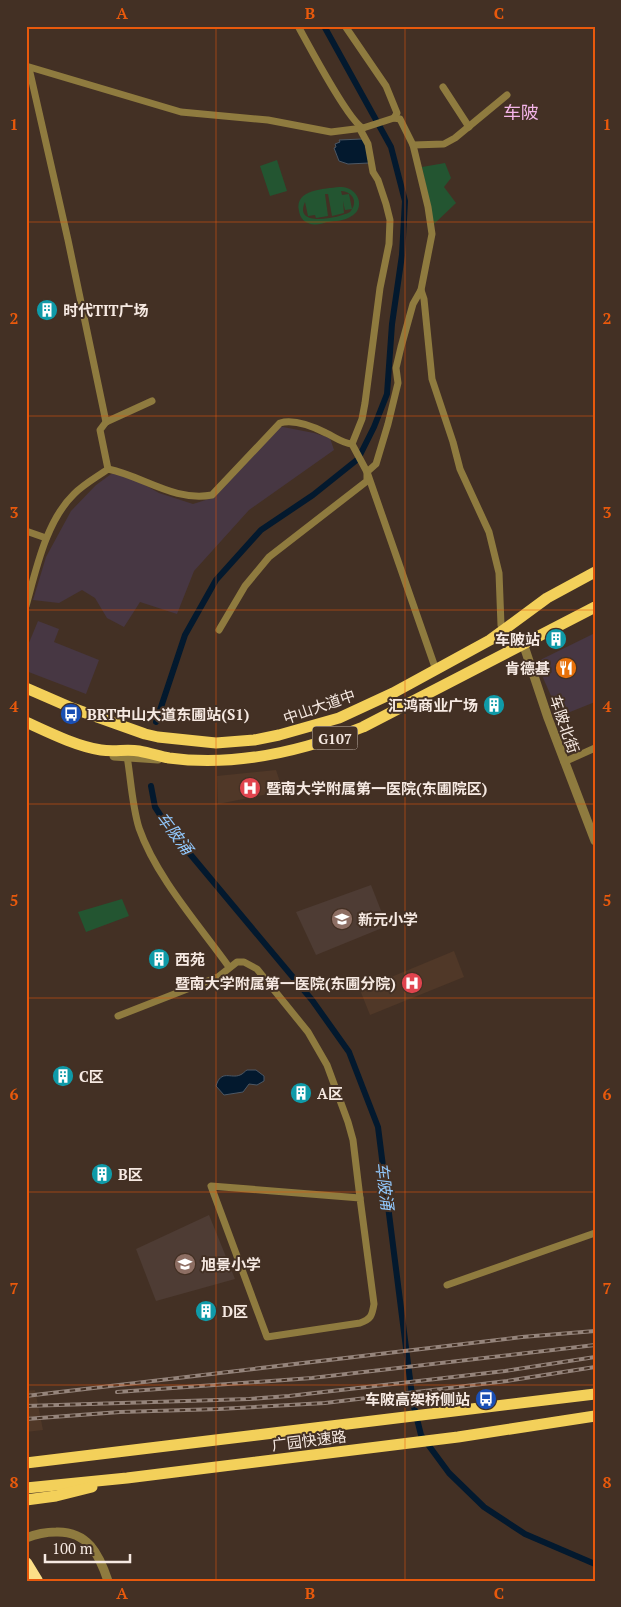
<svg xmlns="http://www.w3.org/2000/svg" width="621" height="1607" viewBox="0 0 621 1607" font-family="'PT Serif','Noto Sans SC',serif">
  <rect width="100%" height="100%" fill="#433024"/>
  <g fill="#473743">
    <path d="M278,426L314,433L330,438L334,450L249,510L194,571L177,614L140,602L124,627L107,618L95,598L82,590L59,603L33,600L46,557L71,511L96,485L114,472L126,474L159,493L193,504L212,498Z"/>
    <path d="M38,621L59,629L54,642L99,660L86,694L26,671V650Z"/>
    <path d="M595,633V702L560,716L536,662Z"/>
  </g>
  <g fill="#503828">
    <path d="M276,770L283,791L218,804L217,776Z"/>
    <path d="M454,951L464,977L370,1015L360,990Z"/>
    <path d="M35,1390L43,1430L26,1432V1391Z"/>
  </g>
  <g fill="#4e3c34">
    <path d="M371,885L387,926L316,955L296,912Z"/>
    <path d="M209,1215L235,1279L156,1301L136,1249Z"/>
  </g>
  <g fill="#235531" fill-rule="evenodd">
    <path d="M277,160L287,191L270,196L260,166Z"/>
    <path d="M445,163L451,178L444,187L456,203L434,224L422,167Z"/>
    <path d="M339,187C357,185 368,208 350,217C344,221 335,221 327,222C321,224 315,226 308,223C303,221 300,217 299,211C294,189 325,189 339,187ZM341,191C354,192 358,203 350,212C339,218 293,228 305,202L308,216L315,215L316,218L328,216L325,194H328L332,216L344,213L343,201L345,210L352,209L349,194L342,195Z"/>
    <path d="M122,899L129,916L86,932L78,912Z"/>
  </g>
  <g fill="#03192e" stroke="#4c5764">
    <path d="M362,139L366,145L369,163L348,164L339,161L334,148L336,147L335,144L340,142L339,140Z"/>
    <path d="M247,1070H256L264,1076V1081L257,1085L249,1084L243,1092L224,1095L216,1086C221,1069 231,1079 240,1075C243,1074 245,1071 247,1070Z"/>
  </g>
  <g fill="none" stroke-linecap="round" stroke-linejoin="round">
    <g stroke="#03192e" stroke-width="6">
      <path d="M156,722L185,635L216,580L261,530L313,495L358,459L374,427L387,394L392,324L402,255L405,201L391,147L324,26"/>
      <path d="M151,786L155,807L170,830L312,1000L349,1052L378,1127L413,1403L421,1435L449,1473L484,1507L525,1534L595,1564"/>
    </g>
    <g stroke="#8f7b3f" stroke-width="7">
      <path d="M298,26C308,44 349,122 363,128L361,131L368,144L373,172L378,180L386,204L390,220L389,244L380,288L365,403L362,419L352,444L367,472L436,670"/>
      <path d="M26,66L181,112L268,120L331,132L363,128L394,118"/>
      <path d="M29,68L68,240L106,422"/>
      <path d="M443,87L469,127"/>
      <path d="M413,145L444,144L455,138L507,95"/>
      <path d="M421,290L424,299L432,379L453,442L460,469L489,532L499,573L501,625L504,631"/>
      <path d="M108,469L100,430L106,422L152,401"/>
      <path d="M26,531L46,538"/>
      <path d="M26,606C36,570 46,521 74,494C84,484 97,477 108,469C143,476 174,502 212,495L280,423C294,419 314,427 326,433C335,437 342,443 352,444"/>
      <path d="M219,630L245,586L269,557L367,481V472L376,464L388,424L398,383L396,368L401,347L413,304L421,290L432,234L428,207L413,145L400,119L394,118L397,113L386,86L345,26"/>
      <path d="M127,756C131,780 132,805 139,828C156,877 199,925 229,967"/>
      <path d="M564,762L595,748"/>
      <path d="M118,1016L218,977L237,962H244L257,969L308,1032L327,1065L348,1122L353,1140L360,1198"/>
      <path d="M211,1186L360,1198L374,1304C372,1316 371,1319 360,1323L267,1337Z"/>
      <path d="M447,1285L595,1233"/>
    </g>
    <g stroke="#8f7b3f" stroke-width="9">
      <path d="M523,643L548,718L595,841"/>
      <path d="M114,756L158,759"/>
      <path d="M26,1538C36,1534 46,1532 56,1532C88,1531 99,1554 108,1581"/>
    </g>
    <g stroke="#f3d05a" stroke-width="11">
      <path d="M26,688L72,708L145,734L158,737L216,743L254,740L279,735L339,718L393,693L490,640L547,598L595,572"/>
      <path d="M26,722C50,733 76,746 101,750C114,752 127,749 139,751C150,753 159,756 169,758C235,767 303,751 363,727L595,607"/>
      <path d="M26,1463L595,1394"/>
      <path d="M26,1488L127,1478L458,1437L595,1416"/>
      <path d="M26,1500L56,1496L92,1487"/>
    </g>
    <path stroke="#fcdf88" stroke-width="12" d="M26,1563L37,1581"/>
    <g stroke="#95847b" stroke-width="4">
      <g id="rail">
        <path d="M117,1392L312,1378L595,1345"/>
        <path d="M26,1396L522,1337L595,1331"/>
        <path d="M26,1406L249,1399L289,1396L505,1371L595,1357"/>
        <path d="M26,1419L120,1412L219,1409L325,1403L507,1381L595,1367"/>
      </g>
    </g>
    <use href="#rail" stroke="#433024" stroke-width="2" stroke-dasharray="5.5" stroke-linecap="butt"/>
  </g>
  <path fill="none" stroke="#e8590c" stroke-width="1" stroke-opacity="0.55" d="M216,26V1581M405,26V1581M26,222H595M26,416H595M26,610H595M26,804H595M26,998H595M26,1192H595M26,1385H595"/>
  <defs>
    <g id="building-disc" transform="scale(1.125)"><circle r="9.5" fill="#0f9aa8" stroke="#433024"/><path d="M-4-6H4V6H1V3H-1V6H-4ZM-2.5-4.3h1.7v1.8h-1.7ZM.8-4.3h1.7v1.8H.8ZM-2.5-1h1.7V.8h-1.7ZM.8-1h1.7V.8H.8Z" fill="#fff"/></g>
    <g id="restaurant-disc" transform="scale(1.125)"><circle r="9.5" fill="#e8710a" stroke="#433024"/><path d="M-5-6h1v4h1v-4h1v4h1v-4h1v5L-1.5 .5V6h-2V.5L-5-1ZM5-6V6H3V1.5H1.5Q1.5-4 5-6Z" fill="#fff"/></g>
    <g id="bus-disc" transform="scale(1.125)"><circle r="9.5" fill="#1a4fb4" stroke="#433024"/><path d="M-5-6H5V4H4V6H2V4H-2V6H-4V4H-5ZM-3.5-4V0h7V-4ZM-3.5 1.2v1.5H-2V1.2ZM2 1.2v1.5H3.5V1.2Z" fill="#fff"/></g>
    <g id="hospital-disc" transform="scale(1.125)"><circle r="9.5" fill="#e0444e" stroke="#433024"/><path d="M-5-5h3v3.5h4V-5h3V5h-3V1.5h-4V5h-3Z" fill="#fff"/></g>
    <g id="school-disc" transform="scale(1.125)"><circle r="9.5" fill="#8d6e63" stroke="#433024"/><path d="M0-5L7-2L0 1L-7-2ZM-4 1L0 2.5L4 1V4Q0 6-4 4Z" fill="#fff"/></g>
  </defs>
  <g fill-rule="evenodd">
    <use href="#building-disc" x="47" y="310"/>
    <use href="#building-disc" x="556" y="639"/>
    <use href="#restaurant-disc" x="566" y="668"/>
    <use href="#building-disc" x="494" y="705"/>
    <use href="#bus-disc" x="71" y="714"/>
    <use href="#hospital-disc" x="250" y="788"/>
    <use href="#school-disc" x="342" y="919"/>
    <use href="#building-disc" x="159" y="959"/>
    <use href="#hospital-disc" x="412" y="983"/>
    <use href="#building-disc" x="63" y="1076"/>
    <use href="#building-disc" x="301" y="1093"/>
    <use href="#building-disc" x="102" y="1174"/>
    <use href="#school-disc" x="185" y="1264"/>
    <use href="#building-disc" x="206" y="1311"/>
    <use href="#bus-disc" x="486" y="1399"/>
  </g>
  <g text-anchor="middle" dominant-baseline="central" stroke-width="4" stroke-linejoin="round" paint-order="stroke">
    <rect fill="#433024" stroke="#c0b2a9" stroke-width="1" x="312.5" y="726.5" width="45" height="23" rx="4"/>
    <g font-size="14" font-weight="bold" fill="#f6e9e2">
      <text x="335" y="738">G107</text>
    </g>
    <g font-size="15" font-weight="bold" fill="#f6e9e2" stroke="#433024" text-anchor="start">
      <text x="63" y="310">时代TIT广场</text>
      <text x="540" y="639" text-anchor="end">车陂站</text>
      <text x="550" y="668" text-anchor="end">肯德基</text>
      <text x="478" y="705" text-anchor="end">汇鸿商业广场</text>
      <text x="87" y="714">BRT中山大道东圃站(S1)</text>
      <text x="266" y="788">暨南大学附属第一医院(东圃院区)</text>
      <text x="358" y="919">新元小学</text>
      <text x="175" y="959">西苑</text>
      <text x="396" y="983" text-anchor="end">暨南大学附属第一医院(东圃分院)</text>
      <text x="79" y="1076">C区</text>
      <text x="317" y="1093">A区</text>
      <text x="118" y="1174">B区</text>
      <text x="201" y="1264">旭景小学</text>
      <text x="222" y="1311">D区</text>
      <text x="470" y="1399" text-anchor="end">车陂高架桥侧站</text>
    </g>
    <g font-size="15" fill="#f6e9e2" stroke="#433024">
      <text transform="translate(319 706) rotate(-19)">中山大道中</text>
      <text transform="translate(565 724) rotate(71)">车陂北街</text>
      <text transform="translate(309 1440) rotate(-7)">广园快速路</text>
    </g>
    <g font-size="16" font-style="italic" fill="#91c7fb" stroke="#433024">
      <text transform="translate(175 833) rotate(53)">车陂涌</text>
      <text transform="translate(385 1186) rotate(83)">车陂涌</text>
    </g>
    <g font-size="18" fill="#f4b4e8" stroke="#433024">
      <text x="521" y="112">车陂</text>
    </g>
  </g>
  <rect width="621" height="1607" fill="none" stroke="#433024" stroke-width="55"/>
  <path d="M45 1554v8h85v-8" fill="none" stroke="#f6e9e2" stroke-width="2.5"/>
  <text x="52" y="1554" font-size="15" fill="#f6e9e2" stroke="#433024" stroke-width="4" paint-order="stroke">100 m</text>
  <rect x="28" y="28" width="566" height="1552" fill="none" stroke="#e8590c" stroke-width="2"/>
  <g font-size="16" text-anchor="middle" font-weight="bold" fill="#e8590c">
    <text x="122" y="19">A</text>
    <text x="310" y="19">B</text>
    <text x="499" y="19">C</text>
    <text x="14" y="130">1</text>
    <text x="607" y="130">1</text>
    <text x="14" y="324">2</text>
    <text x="607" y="324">2</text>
    <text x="14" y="518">3</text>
    <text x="607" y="518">3</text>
    <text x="14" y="712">4</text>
    <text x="607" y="712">4</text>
    <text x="14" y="906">5</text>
    <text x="607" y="906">5</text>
    <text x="14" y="1100">6</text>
    <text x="607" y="1100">6</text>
    <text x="14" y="1294">7</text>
    <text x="607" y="1294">7</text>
    <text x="14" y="1488">8</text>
    <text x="607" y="1488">8</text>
    <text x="122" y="1599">A</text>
    <text x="310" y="1599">B</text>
    <text x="499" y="1599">C</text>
  </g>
</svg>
